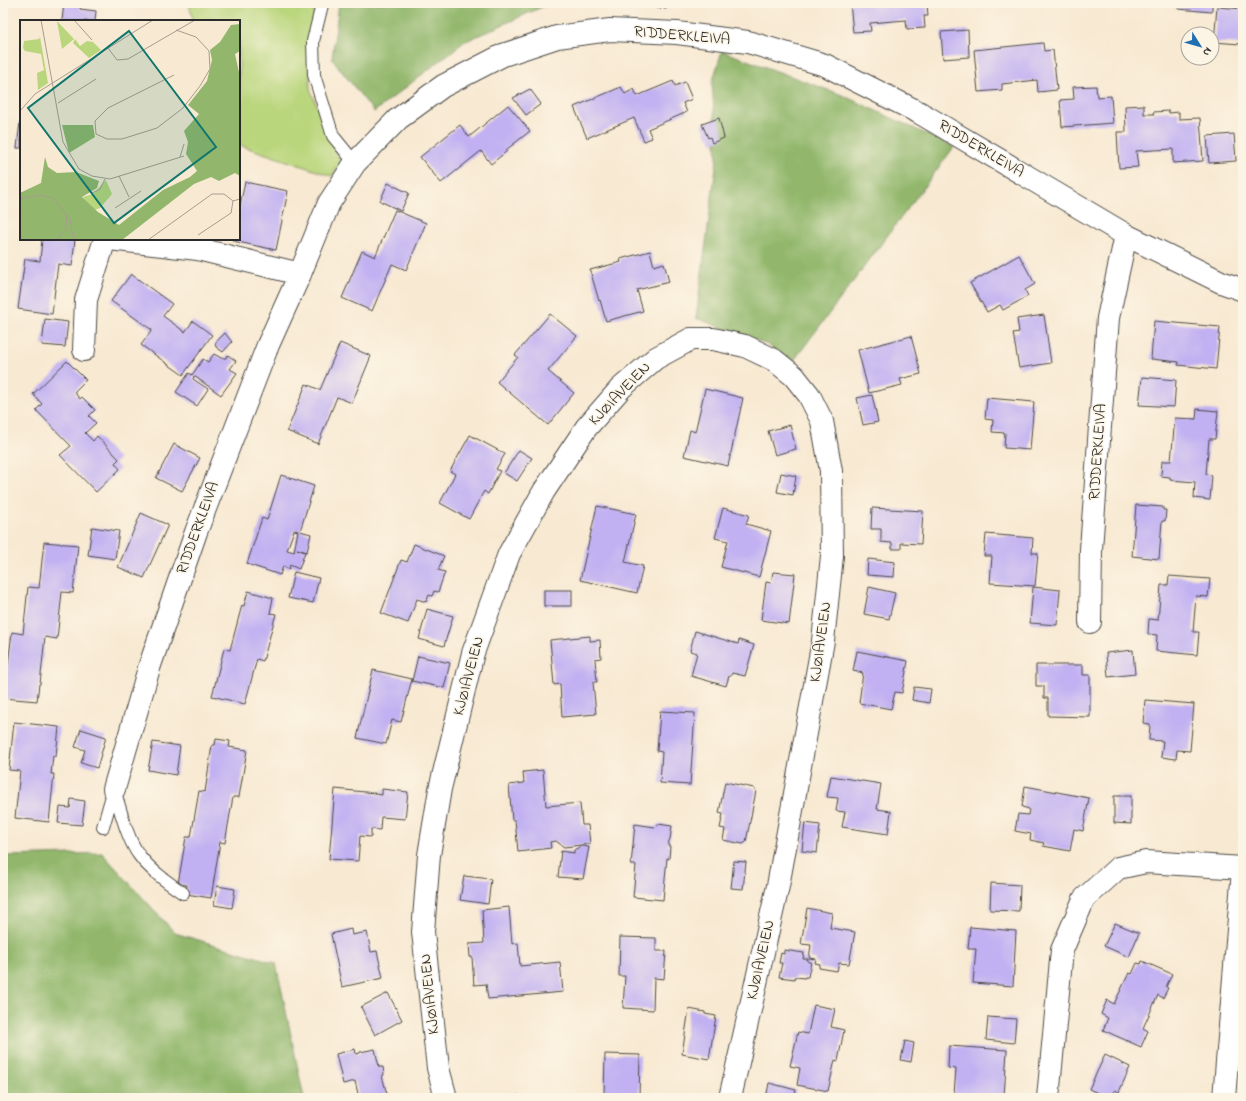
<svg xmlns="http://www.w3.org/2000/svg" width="1246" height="1101" viewBox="0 0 1246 1101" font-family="'Indie Flower',sans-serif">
  <rect width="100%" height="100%" fill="#fcf5e5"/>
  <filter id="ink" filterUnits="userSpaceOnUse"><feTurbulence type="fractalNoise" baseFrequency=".025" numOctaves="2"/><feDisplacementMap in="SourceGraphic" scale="8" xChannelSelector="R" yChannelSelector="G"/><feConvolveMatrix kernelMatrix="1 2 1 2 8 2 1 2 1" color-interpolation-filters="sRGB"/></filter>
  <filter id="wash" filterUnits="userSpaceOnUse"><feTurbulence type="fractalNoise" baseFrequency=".012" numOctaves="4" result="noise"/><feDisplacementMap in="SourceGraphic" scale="16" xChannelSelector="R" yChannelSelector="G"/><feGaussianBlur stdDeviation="0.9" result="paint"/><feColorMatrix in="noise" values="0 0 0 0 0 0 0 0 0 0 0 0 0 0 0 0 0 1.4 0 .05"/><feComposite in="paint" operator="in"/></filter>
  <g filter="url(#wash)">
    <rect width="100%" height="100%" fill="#f8e9d2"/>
    <path fill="#b9d67c" stroke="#728054" d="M189,3H322V5L315,4L310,46V89L341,163L332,176L239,145V21H193Z"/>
    <g fill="#92b76c" stroke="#5e714c">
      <path d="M339,3H551L464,42L374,112L332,59Z"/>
      <path d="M722,51L842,95L954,147L792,363L768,345L696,318L717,159L712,83Z"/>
      <path d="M102,853L175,933L276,963L304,1098H3V855L9,856Z"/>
    </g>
    <g id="blocks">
      <g fill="#c1b1f2" fill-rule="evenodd">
        <path d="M64,3H81L80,9L96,11L95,21H62Z"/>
        <path d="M629,3H666V9L629,4Z"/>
        <path d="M850,3L927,4L928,16H924L925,28L907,29L906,20L870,23L871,31L853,32Z"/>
        <path d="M1178,3H1212V12L1178,9Z"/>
        <path d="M1217,7L1243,9L1240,44L1214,42Z"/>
        <path d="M968,30L969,57L943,59L941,32Z"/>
        <path d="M1043,43L1044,51L1053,50L1057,90L1038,92L1037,80L1002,84V90L978,92L974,50Z"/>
        <path d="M673,81L675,86L685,82L692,99L683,103L687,112L648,129L652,138L644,141L634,118L587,138L574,107L621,87L625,94L634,89L637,96Z"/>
        <path d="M1096,86L1097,97L1111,96L1113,123L1062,127L1060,100L1074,99L1073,87Z"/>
        <path d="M530,89L541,104L526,115L513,98Z"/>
        <path d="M508,105L530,131L506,150L507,151L491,164L481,151L441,183L420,157L460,125L469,137Z"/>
        <path d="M1144,105V114H1154L1153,112L1169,111V113L1179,112V119L1200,118L1203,161L1173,163V149L1136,151L1138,167L1119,168L1117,132H1126L1125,106Z"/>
        <path d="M719,118L724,138L712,143L710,137L708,138L702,124Z"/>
        <path d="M20,122H21V148H17Z"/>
        <path d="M1234,134L1236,161L1209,163L1207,136Z"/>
        <path d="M245,182L288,191L276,250L233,241V239H239V210Z"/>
        <path d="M388,183L409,193L401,211L380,201Z"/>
        <path d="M395,210L426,223L406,270L392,264L372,311L342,298L362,251L375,257Z"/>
        <path d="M42,239H75L72,266L58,264L52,314L18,309L25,259L40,261Z"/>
        <path d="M650,251L654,266L664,263L669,282L637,290L643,311L606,321L600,300L599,301L590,270L621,262L620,259Z"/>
        <path d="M1019,255L1035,284L1025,290L1028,296L1003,310L1000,305L987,312L970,283Z"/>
        <path d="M131,274L172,304L163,316L185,332L193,321L212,335L183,375L141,345L152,330L111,301Z"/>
        <path d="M550,314L577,336L548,371L574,393L548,425L497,382L518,357L515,355Z"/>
        <path d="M1044,315L1051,363L1019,368L1013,333L1019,332L1017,319Z"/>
        <path d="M45,319L68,322L65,347L42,345Z"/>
        <path d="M1154,321L1220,327L1216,369L1178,365L1179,362L1151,359Z"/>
        <path d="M225,333L232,342L223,352L216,347L215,343Z"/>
        <path d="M911,336L921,374L900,379L902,385L869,393L858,350Z"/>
        <path d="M340,343L371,356L352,403L337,397L318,444L287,431L306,384L320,390Z"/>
        <path d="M214,354L221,358H226L228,355L236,361L230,369L237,373L221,395L194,376L193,379L208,389L197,406L176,392L189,373L192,375L203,359L208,362Z"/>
        <path d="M67,361L86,380L74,392L80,399L82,397L95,410L89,416L96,423L85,433L93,441L97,436L119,459L115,463L120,469L96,492L60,455L71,446L36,410L42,404L33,394Z"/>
        <path d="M1142,377L1176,380L1174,407L1139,405Z"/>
        <path d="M705,389L743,398L728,466L684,456L690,430L695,432Z"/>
        <path d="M872,395L878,422L863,425L857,398Z"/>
        <path d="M987,398L1034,402L1030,450L1004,448L1005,433L992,432L993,420L985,419Z"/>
        <path d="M1197,409L1218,411L1215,439H1209L1206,474L1212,475L1210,500L1194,498L1195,482L1170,480V477L1161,476L1162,461H1171L1175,418L1196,419Z"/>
        <path d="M790,425L796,449L775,455L768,431Z"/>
        <path d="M470,435L505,454L496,469L500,471L488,494L484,491L469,519L440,503L455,474L450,471Z"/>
        <path d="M174,444L200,458L182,491L156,478Z"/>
        <path d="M519,450L532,458L517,481L504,473Z"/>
        <path d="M781,473L796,476L793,495L777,492Z"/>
        <path d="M281,475L314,486L300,531L311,534L307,552L297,549L305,552L299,569L290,565L289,569L283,566L280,575L247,564L262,518L267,520ZM294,530L298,531L294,552L287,550Z"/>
        <path d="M1136,505L1163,507V510H1166L1165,521H1162L1159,559L1132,556Z"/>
        <path d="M597,506L636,514L625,562L643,566L637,593L580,580Z"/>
        <path d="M723,508L749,515L746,524L771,531L759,577L721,567L728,541L715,538Z"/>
        <path d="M872,508L923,511L921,544L901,543V549H892V543L881,542V529H871Z"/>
        <path d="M141,513L168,525L144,578L118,567Z"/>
        <path d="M92,527L119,531L115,559L88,555Z"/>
        <path d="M986,534L1033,538L1032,553H1038L1035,586L990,583L992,556H984Z"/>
        <path d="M44,542L78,545L73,593L62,592L57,639L45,637L40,684H39L37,701L3,698L5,681H6L12,632L23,634L28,587L39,588Z"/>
        <path d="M414,544L444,556L438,570L445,572L438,592L434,591L432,596L429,595L426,602L417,599L408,623L381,613L401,560L407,562Z"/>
        <path d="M868,559L895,562L894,577L867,575Z"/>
        <path d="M294,572L319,578L313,603L288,598Z"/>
        <path d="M773,572L795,574L789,624L761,620L766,582L771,583Z"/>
        <path d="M1169,576L1210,579L1208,597L1196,596L1193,632H1199L1197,655L1156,651L1157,635L1148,634L1149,619L1158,620L1161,585H1168Z"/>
        <path d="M869,587L895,593L889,619L864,614Z"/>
        <path d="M1033,587L1060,590L1057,625L1030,623Z"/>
        <rect x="544" y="590" width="28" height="16"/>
        <path d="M248,591L273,598L270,613L276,614L263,661L257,659L245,704L212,696L224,649L230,650L242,605L244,606Z"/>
        <path d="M427,609L453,616L444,646L419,639Z"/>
        <path d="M695,631L738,644L739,640L754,645L745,676L732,673L731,676H729L726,686L691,676L697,653L690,651Z"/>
        <path d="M590,636V641L600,640L601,658L595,659L597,682H593L596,714L562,717L560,684L554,685L550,640Z"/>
        <path d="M1133,650L1135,674L1108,677L1106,653Z"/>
        <path d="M857,651L908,661L902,693L895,692L891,709L859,703L863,673L853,671Z"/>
        <path d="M418,656L450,663L444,688L412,681Z"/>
        <path d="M1036,665H1083V675H1090V717L1048,716V698H1044V686H1036Z"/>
        <path d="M373,670L412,679L401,722L392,720L386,744L357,738Z"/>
        <path d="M914,687L931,689L929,703L912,700Z"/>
        <path d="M1145,700L1194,704L1190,751L1177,750L1176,759L1161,757L1163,741L1149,740L1150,724L1143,723Z"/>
        <path d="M660,711L695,713L690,785L660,783L662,752L657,751Z"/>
        <path d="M14,722L59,727L56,756H53L51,774H54L49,822L15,818L20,771L9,770Z"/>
        <path d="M81,729L106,737L97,768L81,763L85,750L75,747Z"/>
        <path d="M216,739L230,741L229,747L247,750L239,797H233L225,843L220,842L211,898L186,894L187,885L178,884L186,837H191L199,791L205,792L212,745H215Z"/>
        <path d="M153,742L180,746L176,775L148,770Z"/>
        <path d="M543,770L546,806L580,803L582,825H588L590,844L564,847L556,841L550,842L551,848L518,852L515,820H512L509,785L524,783L523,772Z"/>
        <path d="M831,776L881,784L877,809L891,811L888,834L842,827L845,812L836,811L838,798L827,797Z"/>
        <path d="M725,782L754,788L756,791L746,842L743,844L723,840L725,829L720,828L723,814L719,813Z"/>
        <path d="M1025,786L1089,798L1083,831L1074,829L1070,851L1043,846L1044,843L1030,840L1031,834L1015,831L1018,814L1028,815L1029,809L1022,807Z"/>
        <path d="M335,789L375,793V794L382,795V789L408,792L405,819L381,817L380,830L371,829V837L360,836L358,861L329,859Z"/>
        <path d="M1114,796H1131V824L1114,823Z"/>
        <path d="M71,799L85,801L82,825L58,823L60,807L70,808Z"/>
        <path d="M805,823L820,825L817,853L802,851Z"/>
        <path d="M635,824L655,827L658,824L672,826L670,839L669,841L668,846H670L669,859L667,858L663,900L633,897L636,865H631Z"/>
        <path d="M581,846L589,847L583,879L558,877L561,851L574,853V850Z"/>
        <path d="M734,861L746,862L743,889L731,888Z"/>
        <path d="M464,876L491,879L488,904L460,900Z"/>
        <path d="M991,883L1020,885L1019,911L990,910Z"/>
        <path d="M217,886L235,889L232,908L214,905Z"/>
        <path d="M509,907L512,944L518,943L520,966L560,962L563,992L488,999L486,984L474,985L472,957H470L469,944L484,943L482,910Z"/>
        <path d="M807,908L832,913L830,928L855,932L849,964L839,963L837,971L819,968L820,964L815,963L816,959L809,958L811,945L801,944Z"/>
        <path d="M1115,923L1139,933L1129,957L1104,946Z"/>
        <path d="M970,927L1016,931L1013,986L973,983L976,949H968Z"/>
        <path d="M351,929L352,935L367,932L371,952L377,951L383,978L342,987L331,934Z"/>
        <path d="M620,937L656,938V951H666L664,979L654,978L653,1010L623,1008L625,976H619Z"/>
        <path d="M784,950L804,953L803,959H808V962H811L808,977H805V978L795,977V979L779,977L782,963H779L781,953L784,954Z"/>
        <path d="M1142,961L1172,974L1166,987L1168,988L1163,998L1158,995L1143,1028L1148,1031L1141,1047L1103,1030L1108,1018L1101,1014L1107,1000L1114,1004L1129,973L1132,974L1137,963L1141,964Z"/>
        <path d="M388,993L402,1020L375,1035L361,1007Z"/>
        <path d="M814,1005L835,1009L831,1027L844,1030L838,1061L835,1060L828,1091L797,1085L800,1068L790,1066L798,1032L808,1034Z"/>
        <path d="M689,1009L705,1012V1014L716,1016L709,1059L682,1054Z"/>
        <path d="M988,1017L1016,1019L1014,1043L986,1040Z"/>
        <path d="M905,1041L914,1043L911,1062L901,1060Z"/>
        <path d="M949,1046L1007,1050L1004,1097L954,1094L956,1069L948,1068Z"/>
        <path d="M355,1049L356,1054L360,1053V1052L375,1049L379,1067H383L384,1075L382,1076L388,1098H359L355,1081L343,1084L336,1054Z"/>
        <path d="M605,1054L640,1055L639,1098H609L610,1094H604Z"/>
        <path d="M1105,1055L1130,1067L1119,1092L1115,1090L1112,1098H1108L1089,1089Z"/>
        <path d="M769,1083L796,1090L794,1098H766Z"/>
        <path d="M519,1095V1098H505V1097Z"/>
      </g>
    </g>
  </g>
  <g filter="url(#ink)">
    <use href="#blocks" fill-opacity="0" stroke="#4a4844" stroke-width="1"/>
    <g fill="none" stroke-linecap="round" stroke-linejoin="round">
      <g stroke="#4a4844" stroke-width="14">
        <g id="service">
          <path d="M322,5L313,41L314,75L333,136L355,163"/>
          <path d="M114,789C120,808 127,839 139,855C150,870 167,882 183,893"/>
          <path d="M103,827L114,789"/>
        </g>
      </g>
      <g stroke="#4a4844" stroke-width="24">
        <g id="minor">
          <path d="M109,239L198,249L300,274"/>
          <path d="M84,350L86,300L105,239"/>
          <path d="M1090,622L1091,549L1108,318L1126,235"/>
          <path d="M114,789L149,668L196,532L268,345L300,274L329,203L355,163L398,119L443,86L503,55L557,37L610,30L677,33L748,42L825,65L920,113L1126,235L1221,282L1243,290"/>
          <path d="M446,1098L438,1068L423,932L429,855L440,789L473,653L509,554L544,491L586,428L621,388L656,358L691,339H713L745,346L774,360L794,376L809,395L822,421L831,471L832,556L823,641L778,886L730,1098"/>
          <path d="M1048,1098L1062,950L1084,899L1118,868L1146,862L1243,868"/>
          <path d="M1224,1098L1243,870"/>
        </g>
      </g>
      <use href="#service" stroke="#fff" stroke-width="12"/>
      <use href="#minor" stroke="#fff" stroke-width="22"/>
    </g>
  </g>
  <g text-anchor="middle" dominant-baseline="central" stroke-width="3" stroke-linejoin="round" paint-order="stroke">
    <g font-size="16" fill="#2b2b2b" stroke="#fcf5e5">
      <text transform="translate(682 36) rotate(5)">RIDDERKLEIVA</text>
      <text transform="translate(981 149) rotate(31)">RIDDERKLEIVA</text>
      <text transform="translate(620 394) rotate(-46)">KJØIAVEIEN</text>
      <text transform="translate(1098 452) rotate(-86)">RIDDERKLEIVA</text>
      <text transform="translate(198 528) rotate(-70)">RIDDERKLEIVA</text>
      <text transform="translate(821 642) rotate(-82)">KJØIAVEIEN</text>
      <text transform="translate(469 676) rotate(-75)">KJØIAVEIEN</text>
      <text transform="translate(761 960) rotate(-77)">KJØIAVEIEN</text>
      <text transform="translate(430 994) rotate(-96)">KJØIAVEIEN</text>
    </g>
  </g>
  <g transform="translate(20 20)">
    <rect width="220" height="220" fill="#f8e9d2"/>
    <path d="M37,1L54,19L42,29ZM20,17L28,63L18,70L17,53L24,50L21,34L5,31L3,28L4,21L19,19ZM55,19L60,26L67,21L73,22L81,30L69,38L53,23ZM86,160L92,174L80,188L72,191L63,177L73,174Z" fill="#b9d67c"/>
    <path d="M220,4V31L215,34L220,57V156L215,153L199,161L191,157L174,164L102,220H0V173L21,163L25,137L28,147L37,153L56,152L79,161L77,168L62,177L78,192L99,205L143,170L170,157L177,151L166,134L168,122L164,111L179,94L168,85L187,61L192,40L190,30L200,22L211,5ZM42,105H73L75,117L49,133Z" fill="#92b76c"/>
    <path fill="none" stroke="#a69d8f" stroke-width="1" d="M21,0L43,122L59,149L72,156L90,159L164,136M54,0L72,20M88,28L97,40L108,39L175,0M154,55L88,88L75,101L76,114L87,119H102L137,108L163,88L180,66L190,49L189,31L176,17L156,10M38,83L76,59M0,91L15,74L133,0M160,137L164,124M99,156L109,177M72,173L80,169L85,159M0,179L19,175L33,178L50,199L53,217L57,220M95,188L121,171M178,215L211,193L213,181L220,179M37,220L47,207L46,195M128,220L192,174H204L213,181"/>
    <path fill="#0f766e" fill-opacity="0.15" stroke="#0f766e" stroke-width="2" d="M109,11L196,127L94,203L8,88Z"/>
    <rect width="220" height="220" fill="none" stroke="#2b2b2b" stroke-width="2"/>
  </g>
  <rect width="1246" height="1101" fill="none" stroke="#fcf5e5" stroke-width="16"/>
  <g transform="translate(1200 46) rotate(127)"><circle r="19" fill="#fcf5e5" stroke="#a8a49b"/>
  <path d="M0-3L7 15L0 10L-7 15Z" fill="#1f6fb2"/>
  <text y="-6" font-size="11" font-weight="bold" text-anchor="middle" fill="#2b2b2b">N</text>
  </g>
</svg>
